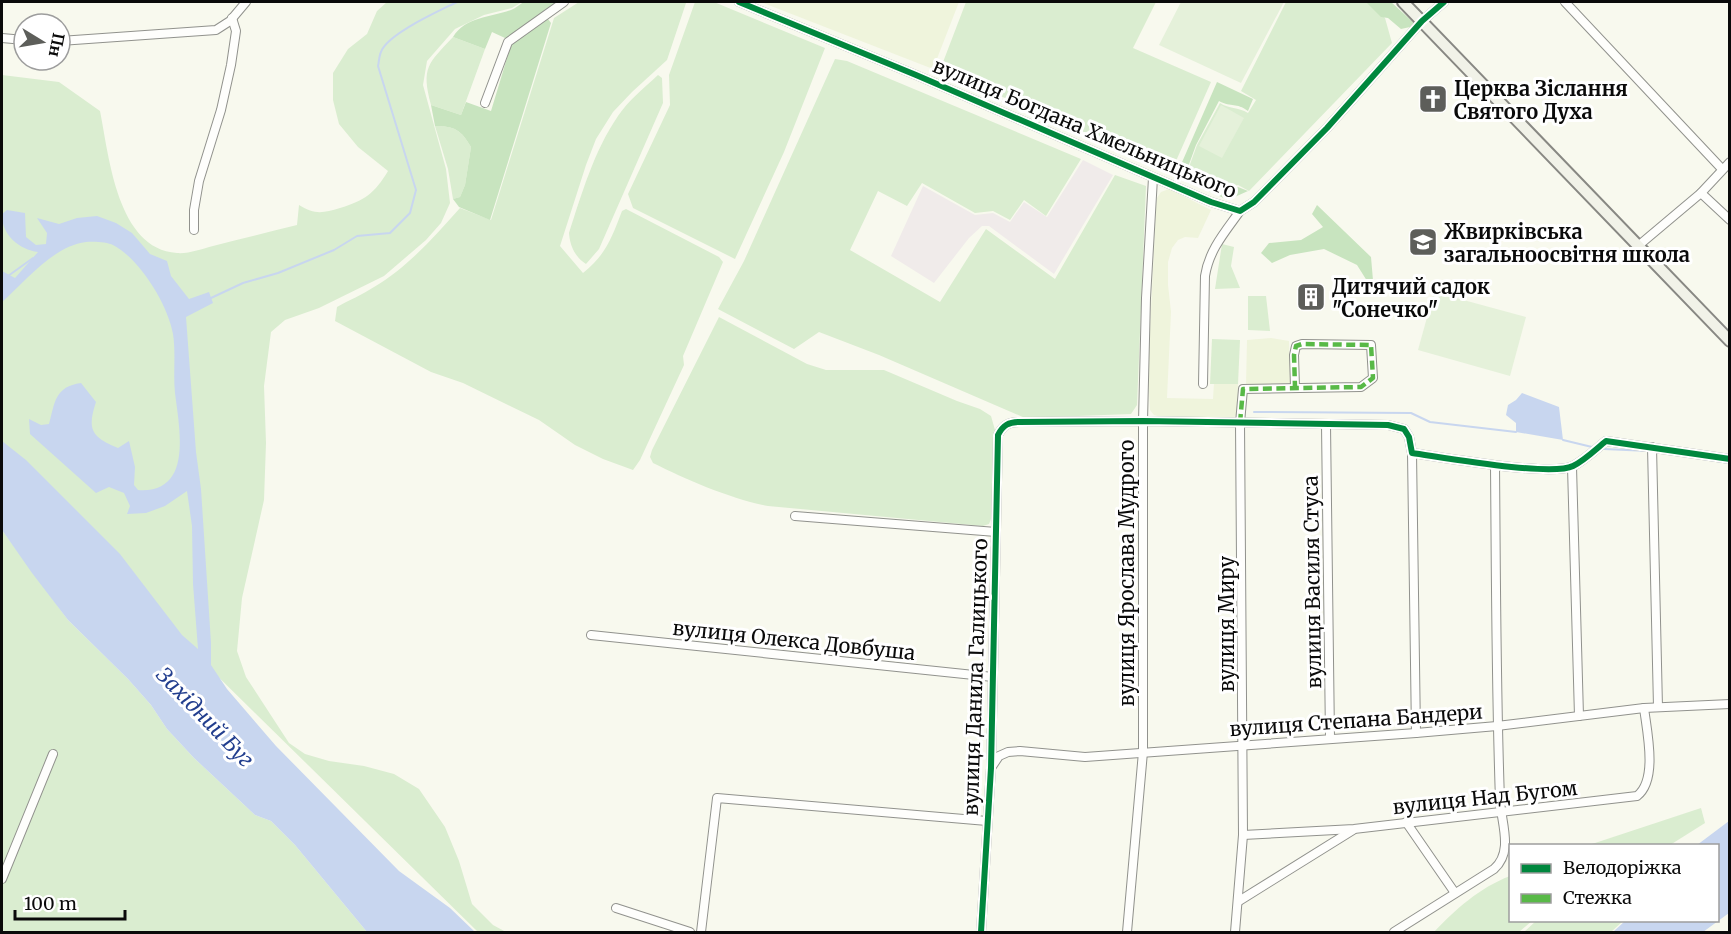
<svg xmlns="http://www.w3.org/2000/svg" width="1731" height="934" viewBox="0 0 1731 934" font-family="Merriweather,serif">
  <rect width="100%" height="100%" fill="#f8f9ee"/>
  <path fill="#f0ebea" d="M1083,160L1113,175L1054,274L989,226H982L969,238L934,283L891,256L923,186L975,215L993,213L1010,222L1024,202L1047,217Z"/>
  <g fill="#eff4dc">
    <path d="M761,2H959L933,69Z"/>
    <path d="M1169,189L1211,210L1198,238L1185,237L1178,240L1172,248L1168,262V285L1171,312L1167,398L1213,399L1214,383L1238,384L1237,413L1233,419L1165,418L1154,415L1150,410L1148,372L1156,208L1157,198L1161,192Z"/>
    <path d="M1271,338L1289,341L1290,383L1246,385L1247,340Z"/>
  </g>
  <g fill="#daedd0">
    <path d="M387,2H522L512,8L484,15L455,29L427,61L423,85L446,169L450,203L441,223L426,240L384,276L319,308L285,320L271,332L264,386L266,443L264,500L242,598L237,651L246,677L289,743L305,754L329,761L364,766L394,774L419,789L445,827L459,861L472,904L493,925L506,932H478L195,654L2,471V75L59,82L100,111C109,156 117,249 177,253C188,254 202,249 213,246C241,239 269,232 297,225L299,205C315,215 323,213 340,208C364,201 375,193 388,171L358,147L339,124L333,100V73L348,49L367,34L377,11Z"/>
    <path d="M579,2H685L686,3L667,60L632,92L613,112L596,139L586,165L560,246L583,273C606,255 612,237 622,211L626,209L719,257L723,262L683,356L684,365L640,460L633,470L603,459L575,445L539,420L463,383L431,372L335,321L337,307C349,300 362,295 374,287C408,267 434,237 460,208L491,220L554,18Z"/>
    <path d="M695,2H714L825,48L784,152L735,259L633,208L628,194L670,105L669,75Z"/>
    <path d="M966,2H1156L1133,48L1211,82L1172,170L940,70Z"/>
    <path d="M1286,2H1369L1385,18L1392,43L1249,191L1238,185L1229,188L1194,172L1189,167L1197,145L1220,103C1229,109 1238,107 1248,113L1256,100L1241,91Z"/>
    <path d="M453,37L485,49L461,115L431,105C421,67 428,64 453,37Z"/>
    <path d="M835,59L847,61L1081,159L1046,216L1024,200L1010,220L993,211L975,213L922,183L907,206L878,191L850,250L940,302L986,229L1055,279L1115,175L1146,186L1137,405L1131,414L1025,418L879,355L819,332L794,349L718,309L744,261Z"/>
    <path d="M658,75L662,78L663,103L599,249L586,264C575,257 570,246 569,233C582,193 594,151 618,116C628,101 644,88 658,75Z"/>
    <path d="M435,126C455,126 461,130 471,147L465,185L460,197L453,199L448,169Z"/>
    <path d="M1222,244L1234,247L1231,266L1240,288L1215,289Z"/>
    <path d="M1248,296H1266L1270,331L1248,330Z"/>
    <path d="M719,317L807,364L826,370H884L957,401L980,409L991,416L995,430L991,519L989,524L983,526L768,506C731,499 687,480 653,463L650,457L652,450Z"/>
    <path d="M1212,339L1240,340L1238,384H1210Z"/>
    <path d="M2,530L68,620L128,679L151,705L167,729L194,758L255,815L271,821L295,845L367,932H2Z"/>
    <path d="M1701,808L1705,823L1670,845H1589Z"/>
    <path d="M1510,876V920L1532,921L1519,932H1434C1456,909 1479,888 1510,876Z"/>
    <path d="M1536,921V920L1623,921L1611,932H1524Z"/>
  </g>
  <g fill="#c8e4bf">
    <path d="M524,2H560L510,37L505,38L492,32L485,49L453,37C465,17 492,17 511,10C516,8 520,4 524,2Z"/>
    <path d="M1366,2H1391L1414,23L1410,27L1401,29L1388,18L1381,17Z"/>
    <path d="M548,19L551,23L490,220L459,207L453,199L460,197L465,185L471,147C461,130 455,126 435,126L431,105L461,115L466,102L491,111L511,45Z"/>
    <path d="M1217,82L1253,99L1248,111C1236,102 1232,108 1219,101L1196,145L1188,167L1192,172L1229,190L1238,187L1248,191L1228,200L1176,176Z"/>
    <path d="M1317,205L1371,257L1374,292L1357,265L1324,249L1290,255L1272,263L1261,253L1269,243L1301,240L1323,227L1312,214Z"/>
  </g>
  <g fill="#e5f1da">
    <path d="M1181,2H1284L1241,83L1159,45Z"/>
    <path d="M1221,105L1244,118L1222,158L1199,146Z"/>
    <path d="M1434,292L1526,317L1510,376L1418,350Z"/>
  </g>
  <g fill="#c8d6ef">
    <path d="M7,210L25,213L26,237L36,245L46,244L47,233L37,218L59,224L77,218L97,216L116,223L132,233L150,254L167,261L171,276L189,299L209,292L213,303L186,317L196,452L201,489L211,643V665L227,689L276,746L399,871L450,908L475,932H367L295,845L271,821L255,815L194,758L167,729L151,705L128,679L68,620L32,573L2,530V441L26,460L120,554L182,635L198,649L193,584L192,526L187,491L165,506L146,513L127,514L130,506L124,493L109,487L96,493L30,434L29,419L41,425L49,424C55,401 55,387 81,383L96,402C87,429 91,437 118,448L129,441L135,467L134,485L138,490C194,494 179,427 175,393C173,374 176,353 173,334C168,305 140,259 113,245C108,242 93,241 86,242C53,246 26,281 2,302V271L15,278L38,252C19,250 1,234 2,214Z"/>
    <path d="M1522,393L1559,407L1563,440L1516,432V423L1506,415L1508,405L1516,400Z"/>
    <path d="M1729,821V913L1703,932H1613L1625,921L1718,920V846L1697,845Z"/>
  </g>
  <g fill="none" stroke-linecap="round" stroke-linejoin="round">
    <g stroke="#c8d6ef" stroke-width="2">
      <path d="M8,276L33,258"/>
      <path d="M211,298L243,283L278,273L334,250L357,236L390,233L410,213L416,190L378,66C379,62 379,56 381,52C387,34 439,11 457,2"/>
      <path d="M1254,412L1411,413L1430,422L1516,432"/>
      <path d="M1563,440L1592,447"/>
      <path d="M1604,449L1649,451"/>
      <path d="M1697,458L1730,463"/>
    </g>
    <g stroke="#91928d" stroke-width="10">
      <g id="street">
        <path d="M739,2L916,75L1211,202L1240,211L1254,202L1327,128L1422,21L1444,2"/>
        <path d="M1565,2L1722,169"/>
        <path d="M2,38L24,40"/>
        <path d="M60,41L216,30L230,21L246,2"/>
        <path d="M485,103L508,42L564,2"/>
        <path d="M1701,193L1730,220"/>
        <path d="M194,230V210L199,181L221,110L231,65L236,31L232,18"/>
        <path d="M1638,246L1701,193L1730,162"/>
        <path d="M1203,384L1205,276C1209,250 1225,232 1240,211"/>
        <path d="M1326,425L1330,738"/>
        <path d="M1652,447L1658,707"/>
        <path d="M1412,453L1416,733"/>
        <path d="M1572,467L1579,716"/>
        <path d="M795,516L996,532"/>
        <path d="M591,635L993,677"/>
        <path d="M991,768L999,756L1008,752L1020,751L1085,757L1416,733L1497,726L1644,708L1730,704"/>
        <path d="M1406,822L1455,893"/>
        <path d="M1243,835L1354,829L1637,796C1658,780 1647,732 1644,708"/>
        <path d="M2,879L53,754"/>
        <path d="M1239,901L1353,830"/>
        <path d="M616,908L690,932"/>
        <path d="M701,932L717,798L987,821"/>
        <path d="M981,932L991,768L998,435C1003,425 1009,422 1019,422L1143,421L1388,425L1404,429L1409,437L1412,453C1441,457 1551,477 1573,466C1585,460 1596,449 1606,441L1730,459"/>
        <path d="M1127,932L1143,752V421L1146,298L1153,178"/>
        <path d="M1235,932L1243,835L1240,423L1243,389L1361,387L1373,378L1371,345L1302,344L1296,346L1294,355L1295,387"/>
        <path d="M1394,932L1494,869C1514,851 1501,823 1500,800C1496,688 1496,577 1495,465"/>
      </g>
    </g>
    <g stroke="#888883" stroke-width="14">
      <path id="secondary" d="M1403,2L1730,341"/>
    </g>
    <use href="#street" stroke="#fefefc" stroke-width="8"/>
    <use href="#secondary" stroke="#f1f2e8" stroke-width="10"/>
    <path stroke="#58b947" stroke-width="4.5" stroke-dasharray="9 4.5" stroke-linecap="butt" d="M1240,423L1243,389L1361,387L1373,378L1371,345L1302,344L1296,346L1294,355L1295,387"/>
    <g stroke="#fff" stroke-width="10">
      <g id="cycleway">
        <path d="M739,2L916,75L1211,202L1240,211L1254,202L1327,128L1422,21L1444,2"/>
        <path d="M981,932L991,768L998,435C1003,425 1009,422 1019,422L1143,421L1388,425L1404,429L1409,437L1412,453C1441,457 1551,477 1573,466C1585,460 1596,449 1606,441L1730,459"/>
      </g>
    </g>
    <use href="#cycleway" stroke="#00873e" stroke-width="6"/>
  </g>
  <defs>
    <g id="church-square" transform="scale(1.5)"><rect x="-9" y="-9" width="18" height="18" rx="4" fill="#5d5e5a" stroke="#fff"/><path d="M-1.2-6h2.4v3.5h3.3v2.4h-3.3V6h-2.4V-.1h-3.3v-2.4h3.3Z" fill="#fff"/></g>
    <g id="school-square" transform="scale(1.5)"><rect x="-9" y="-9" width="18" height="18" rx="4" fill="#5d5e5a" stroke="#fff"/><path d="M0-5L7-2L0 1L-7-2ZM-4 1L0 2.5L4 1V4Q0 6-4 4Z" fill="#fff"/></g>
    <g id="building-square" transform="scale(1.5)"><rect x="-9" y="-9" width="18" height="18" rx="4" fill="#5d5e5a" stroke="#fff"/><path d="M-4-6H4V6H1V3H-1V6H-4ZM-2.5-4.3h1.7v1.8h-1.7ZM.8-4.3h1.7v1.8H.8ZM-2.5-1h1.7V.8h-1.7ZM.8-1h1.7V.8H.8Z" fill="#fff"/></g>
  </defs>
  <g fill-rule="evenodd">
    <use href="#church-square" x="1433" y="99"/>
    <use href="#school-square" x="1423" y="242"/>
    <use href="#building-square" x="1311" y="297"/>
  </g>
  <g text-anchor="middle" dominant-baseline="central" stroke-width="6" stroke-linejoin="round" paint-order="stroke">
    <g font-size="20" font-weight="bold" fill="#0a0a0a" stroke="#fff" text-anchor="start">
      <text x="1454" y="88">Церква Зіслання<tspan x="1454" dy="23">Святого Духа</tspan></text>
      <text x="1444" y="231">Жвирківська<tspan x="1444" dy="23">загальноосвітня школа</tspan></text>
      <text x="1332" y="286">Дитячий садок<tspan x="1332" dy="23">"Сонечко"</tspan></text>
    </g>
    <g font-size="20" fill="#0a0a0a" stroke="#fff">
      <text transform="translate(1085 128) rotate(23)">вулиця Богдана Хмельницького</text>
      <text transform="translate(1126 573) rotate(-90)">вулиця Ярослава Мудрого</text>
      <text transform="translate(1312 582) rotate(-91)">вулиця Василя Стуса</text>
      <text transform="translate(1226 624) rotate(-90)">вулиця Миру</text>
      <text transform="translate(794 640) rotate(6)">вулиця Олекса Довбуша</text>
      <text transform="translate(975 677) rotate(-88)">вулиця Данила Галицького</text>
      <text transform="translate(1356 720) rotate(-4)">вулиця Степана Бандери</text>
      <text transform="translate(1485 797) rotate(-6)">вулиця Над Бугом</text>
    </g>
    <g font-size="21" font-style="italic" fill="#223e8e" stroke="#fff">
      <text transform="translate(205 717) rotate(46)">Західний Буг</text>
    </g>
  </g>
  <rect width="1731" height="934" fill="none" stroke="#0a0a0a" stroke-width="6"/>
  <rect x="1509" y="844" width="210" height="78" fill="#ffffff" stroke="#9d9d9d" stroke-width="1.5"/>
  <rect x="1521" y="864" width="30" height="9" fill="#00873e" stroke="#9d9d9d" stroke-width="1.5"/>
  <text x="1563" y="874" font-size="18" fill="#0a0a0a">Велодоріжка</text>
  <rect x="1521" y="894" width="30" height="9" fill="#58b947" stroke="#9d9d9d" stroke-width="1.5"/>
  <text x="1563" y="904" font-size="18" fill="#0a0a0a">Стежка</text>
  <g transform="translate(42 42) rotate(101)"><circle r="28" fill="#ffffff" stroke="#9d9d9d" stroke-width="1.5"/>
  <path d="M0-4.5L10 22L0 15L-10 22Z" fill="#5d5e5a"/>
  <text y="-9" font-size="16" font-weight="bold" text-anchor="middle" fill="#0a0a0a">Пн</text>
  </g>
  <path d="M15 910v9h110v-9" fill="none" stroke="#0a0a0a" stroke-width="3"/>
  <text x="24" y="910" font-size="18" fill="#0a0a0a" stroke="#ffffff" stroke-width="4.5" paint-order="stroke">100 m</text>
</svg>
